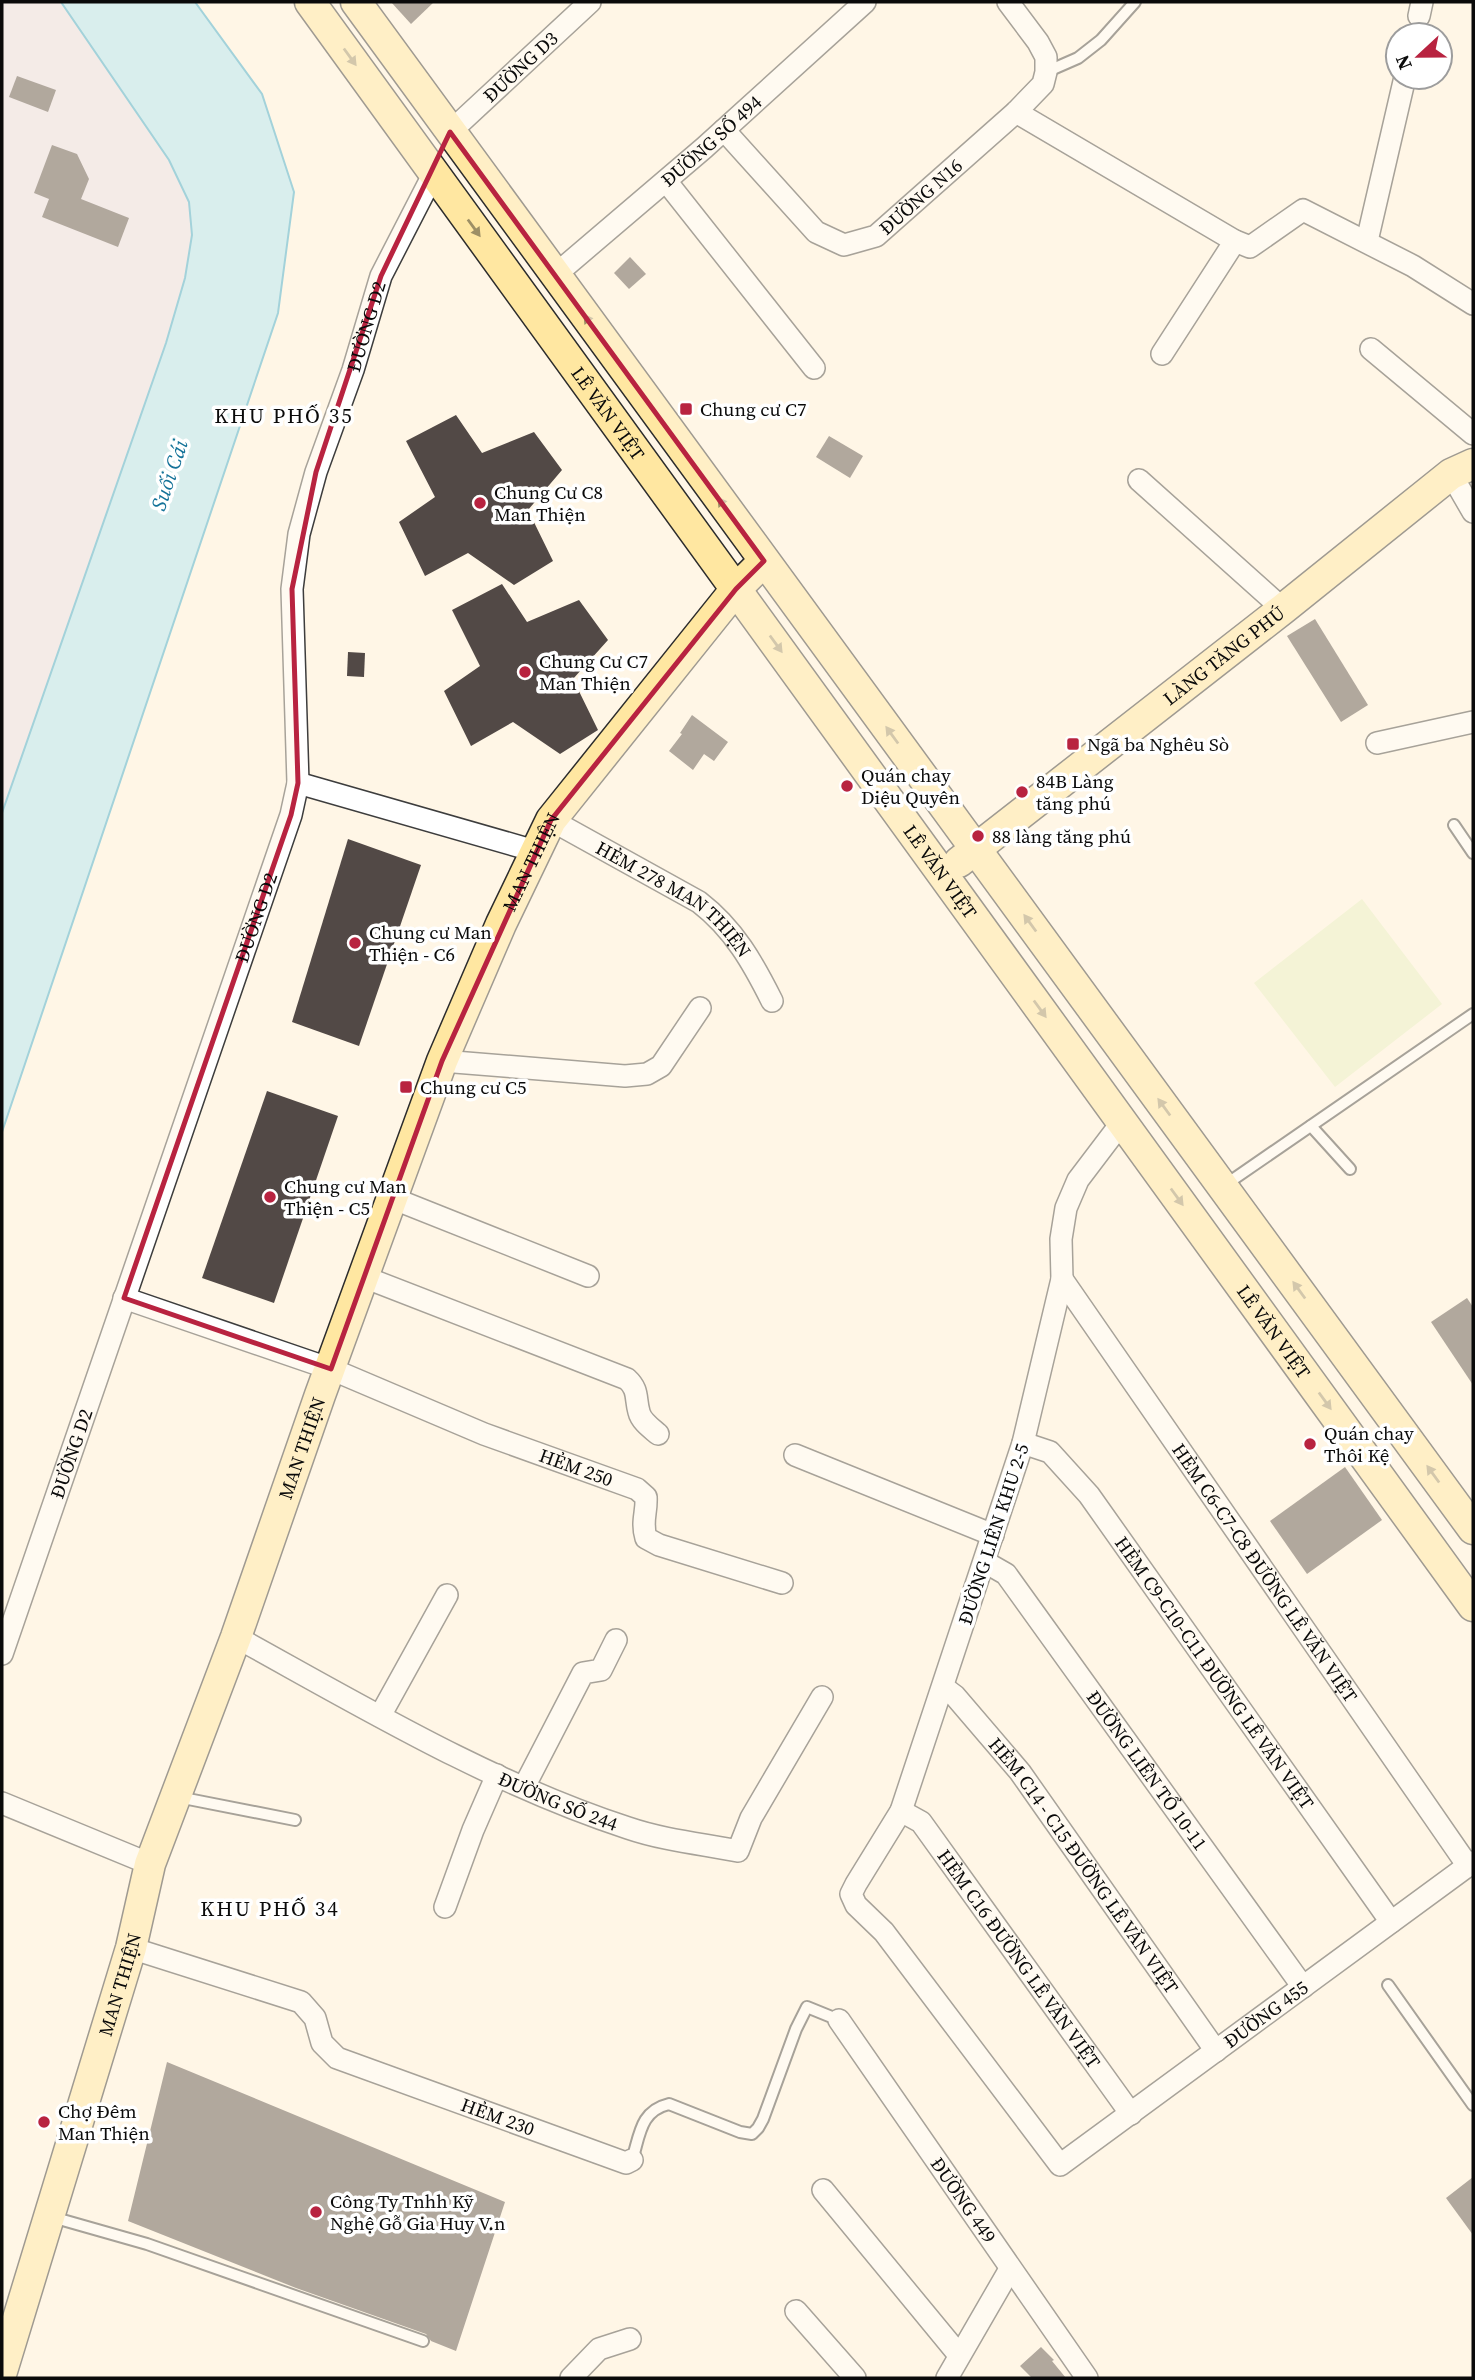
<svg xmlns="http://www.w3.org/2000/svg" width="1475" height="2380" viewBox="0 0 1475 2380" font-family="'Source Serif 4',serif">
  <rect width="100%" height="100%" fill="#fff6e6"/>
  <path fill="#e6dde9" d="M2,2H61L169,160L189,202L193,235L185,278L166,343L2,813Z"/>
  <path fill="#e6efc3" d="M1362,899L1442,1004L1335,1087L1254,983Z"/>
  <path fill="#ace5f6" stroke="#33a6cc" stroke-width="2" d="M61,2H195L262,94L294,192L278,313L2,1132V813L166,343L185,278L192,235L189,202L169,160Z"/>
  <g fill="#524946">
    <path d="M391,2H434L411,24Z"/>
    <path d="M17,76L56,90L48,112L9,97Z"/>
    <path d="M52,145L77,154L89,179L81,199L129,218L118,247L42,217L49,199L34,193Z"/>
    <path d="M630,257L646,274L629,289L614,273Z"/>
    <path d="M456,415L482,453L534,432L562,470L528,510L553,561L514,585L468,553L425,576L399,522L435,497L406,441Z"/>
    <path d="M829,436L863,456L850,478L816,457Z"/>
    <path d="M502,584L527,622L579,600L608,640L573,679L598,730L560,754L513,722L471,746L444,691L480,666L452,610Z"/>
    <path d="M1315,619L1368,705L1341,722L1287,636Z"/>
    <path d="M348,652L365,653L364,677L347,676Z"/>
    <path d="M692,715L728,742L714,761L704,754L693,770L669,751L682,734L680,733Z"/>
    <path d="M348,839L421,865L359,1046L292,1022Z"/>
    <path d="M267,1091L338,1116L274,1303L202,1278Z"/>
    <path d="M1467,1298L1473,1307V1385L1431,1322Z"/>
    <path d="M1345,1467L1382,1520L1307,1574L1270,1521Z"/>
    <path d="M167,2062L505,2202L456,2351L431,2341L426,2334L296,2288L128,2221Z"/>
    <path d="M1473,2177V2235L1446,2198Z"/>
    <path d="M1041,2347L1054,2360L1052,2361L1066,2378H1032L1020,2366Z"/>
  </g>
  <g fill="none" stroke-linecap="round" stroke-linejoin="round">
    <g stroke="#3d3d3d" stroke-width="14">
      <g id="lane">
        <path d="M1046,72L1078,58L1101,40L1135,2"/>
        <path d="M1454,825L1473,853"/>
        <path d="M1311,1126L1350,1169"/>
        <path d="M1225,1185L1473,1014"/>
        <path d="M178,1797L295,1820"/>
        <path d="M1388,1985L1473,2105"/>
        <path d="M632,2160C640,2135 640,2111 669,2104L740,2132L752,2134L758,2128L763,2119L796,2029L807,2007L839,2020"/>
        <path d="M52,2217L147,2244L423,2341"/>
      </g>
    </g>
    <g stroke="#3d3d3d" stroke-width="24">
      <g id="street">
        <path d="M1419,16L1422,2"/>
        <path d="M1016,112L1235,241L1250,247L1303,210L1413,266L1473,304"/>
        <path id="s1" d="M724,130L816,232L844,245L876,236L1016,112L1043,84L1046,72V57L1038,42L1008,2"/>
        <path id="s2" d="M450,132L590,2"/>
        <path d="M666,181L814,368"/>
        <path d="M1367,241L1405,77"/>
        <path id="s3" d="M555,275L704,148L865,2"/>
        <path d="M1371,349L1473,434"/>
        <path d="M1162,354L1235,241"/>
        <path d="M1451,474L1473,512"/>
        <path d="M1139,480L1283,609"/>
        <path d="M1377,743L1473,722"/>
        <path d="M298,783L535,851"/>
        <path id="s4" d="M551,820L699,902C734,929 753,963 772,1001"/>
        <path d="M442,1061L625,1076L647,1074L661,1066L700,1008"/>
        <path id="s5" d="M1122,1122L1078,1180L1066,1208L1061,1239L1062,1279L1023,1443L901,1811L856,1884L851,1894L856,1905L884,1932L1060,2165L1473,1862"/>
        <path d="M392,1198L588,1276"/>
        <path d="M364,1277L627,1379C639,1390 635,1398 639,1412C641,1421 651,1428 658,1434"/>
        <path id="s6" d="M1062,1279L1468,1866"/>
        <path id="s7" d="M124,1298L331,1369L484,1434L637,1489L646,1497C647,1513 641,1521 646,1538L659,1545L782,1583"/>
        <path id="s8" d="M1023,1443L1050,1452L1089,1495L1391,1922"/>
        <path d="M795,1455L993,1535"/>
        <path id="s9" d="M985,1562L1006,1574L1303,1987"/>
        <path id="s10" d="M236,1637C363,1707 490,1783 628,1828C663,1840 702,1844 738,1851L751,1818L822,1697"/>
        <path id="s11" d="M2,1654L291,815L298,783L292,589L299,534L316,472L353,370L381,276L434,173"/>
        <path id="s12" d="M943,1687L955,1696L1020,1772L1216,2051"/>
        <path d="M380,1716L447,1595"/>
        <path d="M524,1787L583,1673L601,1670L616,1640"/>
        <path d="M2,1803L150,1864"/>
        <path id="s13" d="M901,1811L921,1822L1131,2114"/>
        <path d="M445,1907L473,1830L497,1775"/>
        <path id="s14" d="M131,1948L301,2002L315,2018L322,2043L337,2058L626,2163L632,2160"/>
        <path id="s15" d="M839,2020L1087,2378"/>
        <path d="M823,2190L959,2355"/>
        <path d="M796,2311L855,2378"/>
        <path d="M571,2378L599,2349L630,2339"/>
        <path d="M947,2378L1010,2269"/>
      </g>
    </g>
    <g stroke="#2c2c2c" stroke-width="33">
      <g id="secondary">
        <path id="s16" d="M310,2L1473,1606"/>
        <path d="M356,2L1473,1529"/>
        <path id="s17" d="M959,862L1283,609L1451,474L1473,464"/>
        <path id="s18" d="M2,2371L131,1948L150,1864L236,1637L320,1395L442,1061L501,924L551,820L736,589L764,561"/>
      </g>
    </g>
    <use href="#lane" stroke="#fff" stroke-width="10"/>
    <use href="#street" stroke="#fff" stroke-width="21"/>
    <use href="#secondary" stroke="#ffe7a1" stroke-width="30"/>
  </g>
  <defs><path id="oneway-solid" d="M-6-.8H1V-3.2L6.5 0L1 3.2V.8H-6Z" transform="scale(1.75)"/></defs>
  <g fill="#9d8f65">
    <use href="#oneway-solid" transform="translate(350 57) rotate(54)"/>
    <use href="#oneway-solid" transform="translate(474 228) rotate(54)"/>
    <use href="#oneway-solid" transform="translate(590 323) rotate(-126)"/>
    <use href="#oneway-solid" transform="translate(724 506) rotate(-126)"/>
    <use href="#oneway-solid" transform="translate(776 644) rotate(54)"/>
    <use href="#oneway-solid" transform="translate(892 735) rotate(-126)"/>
    <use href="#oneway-solid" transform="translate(1030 923) rotate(-126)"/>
    <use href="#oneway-solid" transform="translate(1040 1009) rotate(54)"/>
    <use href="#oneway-solid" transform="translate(1164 1107) rotate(-126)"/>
    <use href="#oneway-solid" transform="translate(1177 1197) rotate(54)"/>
    <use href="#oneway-solid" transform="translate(1299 1290) rotate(-126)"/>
    <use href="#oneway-solid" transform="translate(1325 1401) rotate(54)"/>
    <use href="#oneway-solid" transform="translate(1433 1474) rotate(-126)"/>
  </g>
  <path d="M0 0H1475V2380H0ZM450,132L764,561L736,589L551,820L442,1061L331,1369L124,1298L291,815L298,783L292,589L316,472L381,276Z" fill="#fff6e6" fill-opacity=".55" fill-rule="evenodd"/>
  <path fill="none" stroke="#b82340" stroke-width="5" stroke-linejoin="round" d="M450,132L764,561L736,589L551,820L442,1061L331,1369L124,1298L291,815L298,783L292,589L316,472L381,276Z"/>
  <g fill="#b82340" stroke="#fff" stroke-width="2.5">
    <rect x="679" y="402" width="14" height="14" rx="3.5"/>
    <circle cx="480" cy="503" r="7"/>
    <circle cx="525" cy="672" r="7"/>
    <rect x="1066" y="737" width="14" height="14" rx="3.5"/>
    <circle cx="847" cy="786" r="7"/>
    <circle cx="1022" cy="792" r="7"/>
    <circle cx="978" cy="836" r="7"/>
    <circle cx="355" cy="943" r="7"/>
    <rect x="399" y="1080" width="14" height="14" rx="3.5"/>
    <circle cx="270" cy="1197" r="7"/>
    <circle cx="1310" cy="1444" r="7"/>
    <circle cx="44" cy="2122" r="7"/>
    <circle cx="316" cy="2212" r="7"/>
  </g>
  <g text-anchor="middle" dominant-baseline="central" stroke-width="7" stroke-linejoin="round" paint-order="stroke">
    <g font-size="19" fill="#0a0a0a" stroke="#fff">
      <text stroke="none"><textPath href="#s2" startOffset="96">ĐƯỜNG D3</textPath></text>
      <text stroke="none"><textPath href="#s3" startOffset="206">ĐƯỜNG SỐ 494</textPath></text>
      <text stroke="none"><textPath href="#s1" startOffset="261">ĐƯỜNG N16</textPath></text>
      <text stroke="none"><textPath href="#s11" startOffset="1388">ĐƯỜNG D2</textPath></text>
      <text stroke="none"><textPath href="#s16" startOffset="508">LÊ VĂN VIỆT</textPath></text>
      <text stroke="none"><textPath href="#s17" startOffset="336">LÀNG TĂNG PHÚ</textPath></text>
      <text stroke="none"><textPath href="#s18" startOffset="1601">MAN THIỆN</textPath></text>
      <text stroke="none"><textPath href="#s16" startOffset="1074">LÊ VĂN VIỆT</textPath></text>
      <text stroke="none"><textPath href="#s4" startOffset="147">HẺM 278 MAN THIỆN</textPath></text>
      <text stroke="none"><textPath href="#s11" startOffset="779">ĐƯỜNG D2</textPath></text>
      <text stroke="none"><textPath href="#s16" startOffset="1642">LÊ VĂN VIỆT</textPath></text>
      <text stroke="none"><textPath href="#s18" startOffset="971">MAN THIỆN</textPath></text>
      <text stroke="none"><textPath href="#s11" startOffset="212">ĐƯỜNG D2</textPath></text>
      <text stroke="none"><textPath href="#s7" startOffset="483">HẺM 250</textPath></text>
      <text transform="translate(993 1534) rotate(-72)">ĐƯỜNG LIÊN KHU 2-5</text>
      <text stroke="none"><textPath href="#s6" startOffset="357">HẺM C6-C7-C8 ĐƯỜNG LÊ VĂN VIỆT</textPath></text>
      <text stroke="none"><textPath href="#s8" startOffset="304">HẺM C9-C10-C11 ĐƯỜNG LÊ VĂN VIỆT</textPath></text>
      <text stroke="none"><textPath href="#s9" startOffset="266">ĐƯỜNG LIÊN TỔ 10-11</textPath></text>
      <text stroke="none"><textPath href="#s10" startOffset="362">ĐƯỜNG SỐ 244</textPath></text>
      <text stroke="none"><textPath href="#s12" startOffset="228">HẺM C14 - C15 ĐƯỜNG LÊ VĂN VIỆT</textPath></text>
      <text stroke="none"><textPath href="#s13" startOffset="191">HẺM C16 ĐƯỜNG LÊ VĂN VIỆT</textPath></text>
      <text stroke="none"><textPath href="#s18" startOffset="404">MAN THIỆN</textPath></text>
      <text stroke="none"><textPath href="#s5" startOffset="1426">ĐƯỜNG 455</textPath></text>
      <text stroke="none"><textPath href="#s14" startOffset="418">HẺM 230</textPath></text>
      <text stroke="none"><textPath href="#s15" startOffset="219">ĐƯỜNG 449</textPath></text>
    </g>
    <g font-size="19" fill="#0a0a0a" stroke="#fff" text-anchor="start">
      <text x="700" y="409">Chung cư C7</text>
      <text x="494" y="492">Chung Cư C8<tspan x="494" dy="22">Man Thiện</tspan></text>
      <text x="539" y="661">Chung Cư C7<tspan x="539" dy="22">Man Thiện</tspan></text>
      <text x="1087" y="744">Ngã ba Nghêu Sò</text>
      <text x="861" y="775">Quán chay<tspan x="861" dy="22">Diệu Quyên</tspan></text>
      <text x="1036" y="781">84B Làng<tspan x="1036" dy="22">tăng phú</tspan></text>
      <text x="992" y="836">88 làng tăng phú</text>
      <text x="369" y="932">Chung cư Man<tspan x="369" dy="22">Thiện - C6</tspan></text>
      <text x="420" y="1087">Chung cư C5</text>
      <text x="284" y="1186">Chung cư Man<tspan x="284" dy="22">Thiện - C5</tspan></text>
      <text x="1324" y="1433">Quán chay<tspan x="1324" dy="22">Thôi Kệ</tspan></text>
      <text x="58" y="2111">Chợ Đêm<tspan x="58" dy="22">Man Thiện</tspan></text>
      <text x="330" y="2201">Công Ty Tnhh Kỹ<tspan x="330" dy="22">Nghệ Gỗ Gia Huy V.n</tspan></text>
    </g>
    <g font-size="21" letter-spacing="2" fill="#0a0a0a" stroke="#fff">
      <text x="284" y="415">KHU PHỐ 35</text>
      <text x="270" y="1908">KHU PHỐ 34</text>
    </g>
    <g font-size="21" font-style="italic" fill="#157399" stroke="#fff">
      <text transform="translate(169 475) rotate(-71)">Suối Cái</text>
    </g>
  </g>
  <rect width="1475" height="2380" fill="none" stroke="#0a0a0a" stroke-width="7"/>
  <g transform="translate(1419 56) rotate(248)"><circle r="33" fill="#ffffff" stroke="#9d9d9d" stroke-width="2"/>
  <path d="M0-5L12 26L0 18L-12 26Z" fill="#b82340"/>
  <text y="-10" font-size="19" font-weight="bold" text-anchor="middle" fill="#0a0a0a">N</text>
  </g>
</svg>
